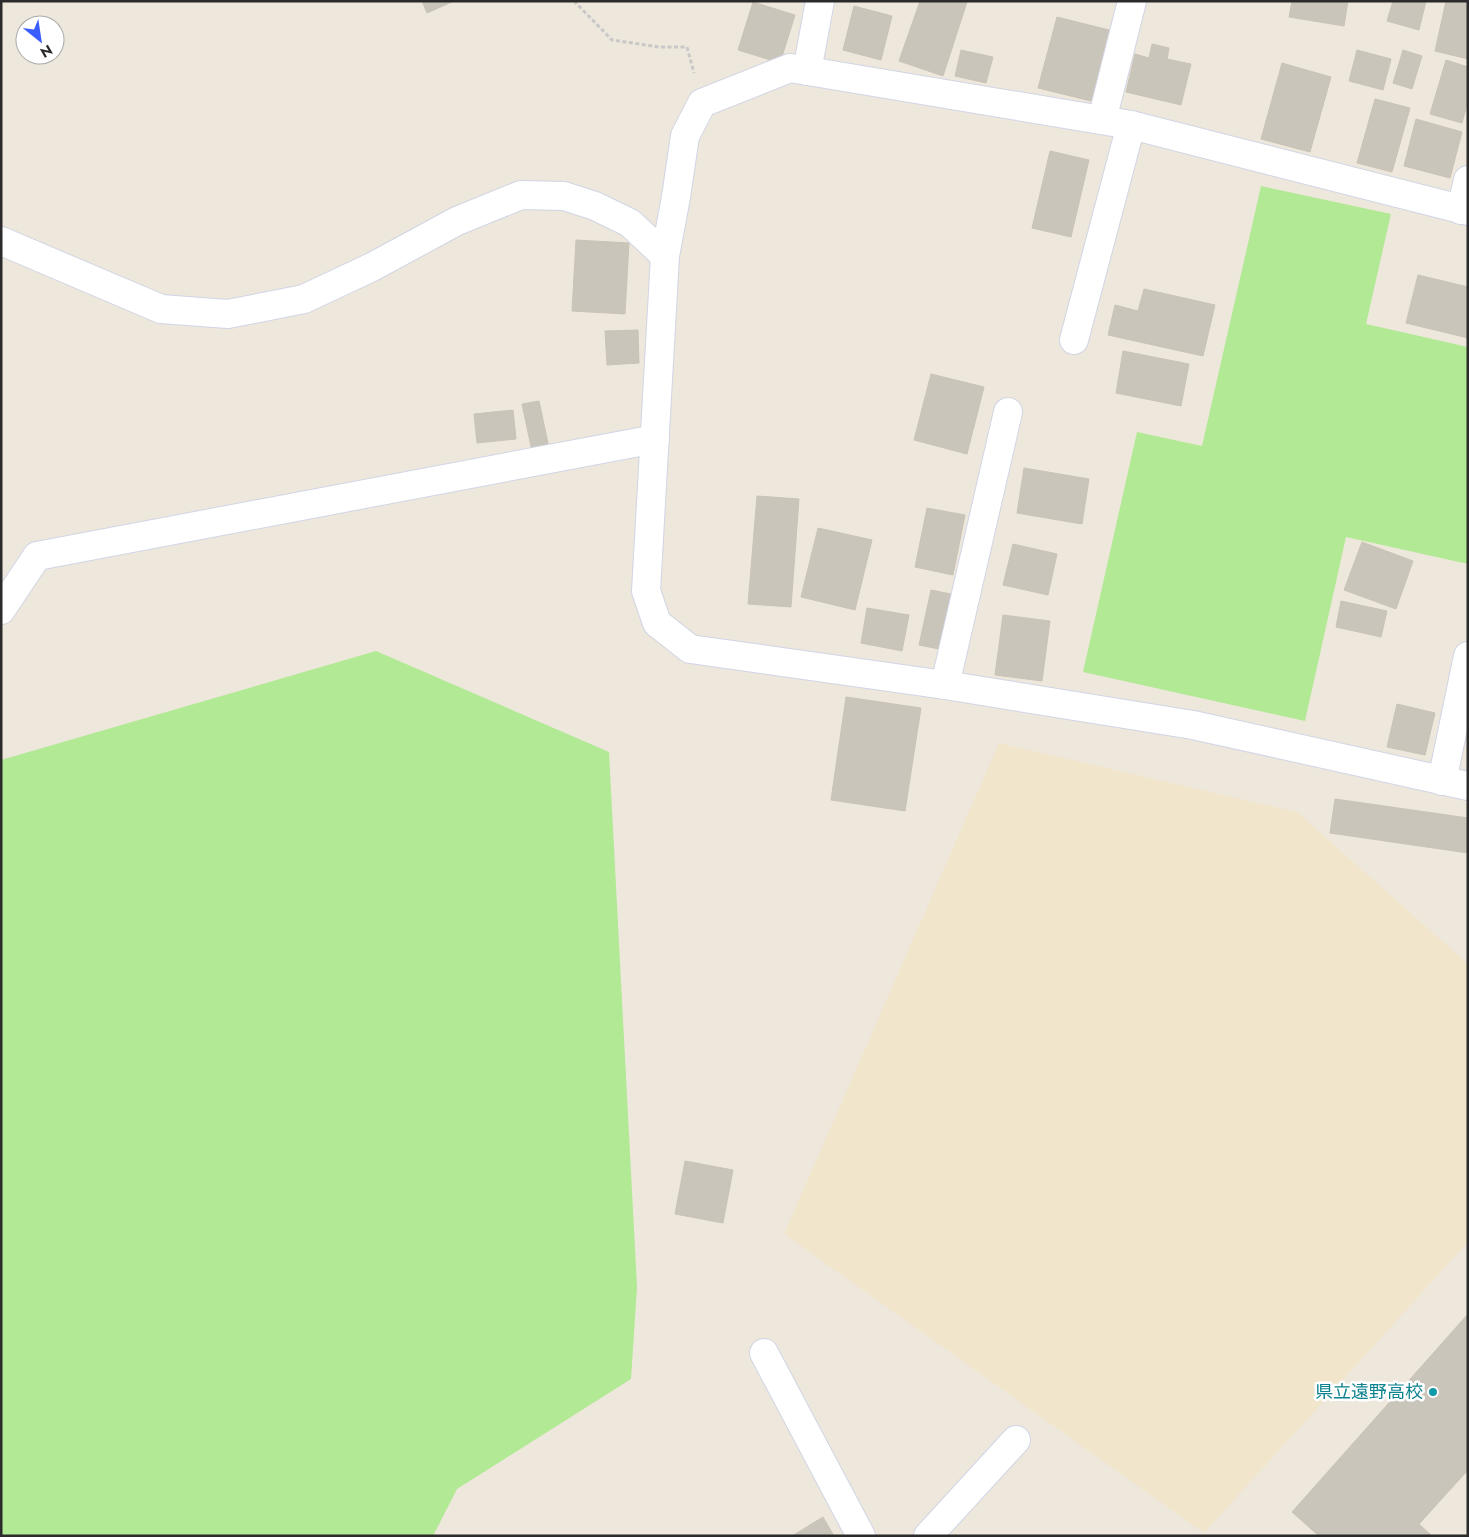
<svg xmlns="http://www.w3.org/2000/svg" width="1469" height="1537" viewBox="0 0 1469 1537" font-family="Jost,'Noto Sans JP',sans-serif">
  <rect width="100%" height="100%" fill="#eee7dc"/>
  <path fill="#f1e5cb" d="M999,743L1297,812L1468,964V1242L1204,1533L784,1234Z"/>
  <g fill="#b1e994">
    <path d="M1261,186L1391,214L1366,324L1468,347V564L1346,537L1305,721L1083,672L1137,432L1202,446Z"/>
    <path d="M376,651L609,752L637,1287L631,1379L457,1489L433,1536H1V760Z"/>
  </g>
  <g fill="#c9c5bb" stroke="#cac3b6">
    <path d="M422,1H454L427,13Z"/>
    <path d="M920,1L967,2L943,76L899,61Z"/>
    <path d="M1292,1H1348L1344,26L1289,17Z"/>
    <path d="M1393,1H1426L1419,30L1387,21Z"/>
    <path d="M1446,1H1468V59L1435,51Z"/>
    <path d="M753,2L795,15L780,63L738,50Z"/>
    <path d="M854,6L892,16L881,60L843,50Z"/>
    <path d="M1057,17L1109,30L1091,101L1038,88Z"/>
    <path d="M1152,44L1169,48L1167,59L1191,64L1181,105L1126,92L1135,54L1149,58Z"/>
    <path d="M961,50L993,57L986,83L955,76Z"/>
    <path d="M1357,50L1391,59L1383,90L1349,81Z"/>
    <path d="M1403,50L1422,56L1412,89L1393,83Z"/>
    <path d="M1446,60L1468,67V101L1462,123L1430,114Z"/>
    <path d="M1282,63L1331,77L1310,152L1261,139Z"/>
    <path d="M1375,99L1410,108L1392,172L1357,163Z"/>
    <path d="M1416,119L1462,132L1450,178L1404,166Z"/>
    <path d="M1050,151L1089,160L1071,237L1032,228Z"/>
    <path d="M576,240L629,243L625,314L572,311Z"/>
    <path d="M1418,275L1468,287V338L1406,323Z"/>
    <path d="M1144,289L1215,305L1203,356L1108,335L1115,305L1138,311Z"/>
    <path d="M638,330L639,363L607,365L605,331Z"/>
    <path d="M1123,351L1189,364L1181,406L1116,393Z"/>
    <path d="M931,374L984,387L967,454L914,440Z"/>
    <path d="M539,401L549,448L532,451L522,404Z"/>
    <path d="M513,410L516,439L477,443L474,414Z"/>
    <path d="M1024,468L1089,479L1082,524L1017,513Z"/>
    <path d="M757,496L799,499L791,607L748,604Z"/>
    <path d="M927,508L965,515L953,575L915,567Z"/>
    <path d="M818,528L872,540L855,610L801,597Z"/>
    <path d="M1362,542L1413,561L1396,609L1344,590Z"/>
    <path d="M1013,544L1057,554L1048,595L1003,585Z"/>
    <path d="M931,590L951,594L939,649L919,645Z"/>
    <path d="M1341,601L1387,611L1381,637L1336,627Z"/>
    <path d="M867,608L909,615L902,651L861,643Z"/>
    <path d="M1003,615L1050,621L1042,681L995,675Z"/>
    <path d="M846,697L921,708L905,811L831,800Z"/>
    <path d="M1397,704L1435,713L1425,755L1387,747Z"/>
    <path d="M1335,799L1468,818V853L1330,833Z"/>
    <path d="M685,1161L733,1170L723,1223L675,1214Z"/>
    <path d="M1468,1314V1470L1419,1524L1432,1536H1319L1292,1512Z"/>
    <path d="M823,1517L834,1536H792Z"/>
  </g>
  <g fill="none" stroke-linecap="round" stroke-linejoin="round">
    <g stroke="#d1d5e5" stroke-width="30">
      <g id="minor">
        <path d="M807,71L820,1"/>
        <path d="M1102,120L1132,1"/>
        <path d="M1461,210L1468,180"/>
        <path d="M1468,211L1131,125L790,68L702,103L685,136L676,197L665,256L646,591L657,623L690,649L945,685L1193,725L1468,786"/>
        <path d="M1,241L161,309L228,314L304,299L372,267L457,221L521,195L564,196L595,206L630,223L665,256"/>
        <path d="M1074,340L1131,125"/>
        <path d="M1,610L37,556L655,439"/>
        <path d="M945,685L1008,412"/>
        <path d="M1442,781L1468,656"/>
        <path d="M764,1353L861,1536"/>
        <path d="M928,1536L1016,1440"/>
      </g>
    </g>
    <path stroke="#c8c8c8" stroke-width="3" stroke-dasharray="4 2.5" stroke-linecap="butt" d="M574,1L612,40L659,47H687L694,73"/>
    <use href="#minor" stroke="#fff" stroke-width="28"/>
  </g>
  <circle fill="#0f9aa8" stroke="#fff" stroke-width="2" cx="1433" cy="1392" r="5"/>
  <g text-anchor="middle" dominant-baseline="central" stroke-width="5" stroke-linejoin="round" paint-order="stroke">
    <g font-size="18" fill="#0d838f" stroke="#fff" text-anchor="end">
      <text x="1423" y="1392">県立遠野高校</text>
    </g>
  </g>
  <rect width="1469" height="1537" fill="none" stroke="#2b2b2b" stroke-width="5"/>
  <g transform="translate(40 40) rotate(150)"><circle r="24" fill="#ffffff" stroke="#aaaaaa"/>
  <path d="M0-4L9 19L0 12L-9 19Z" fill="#395dff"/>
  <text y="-8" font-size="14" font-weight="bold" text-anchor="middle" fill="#2b2b2b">N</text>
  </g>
</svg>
